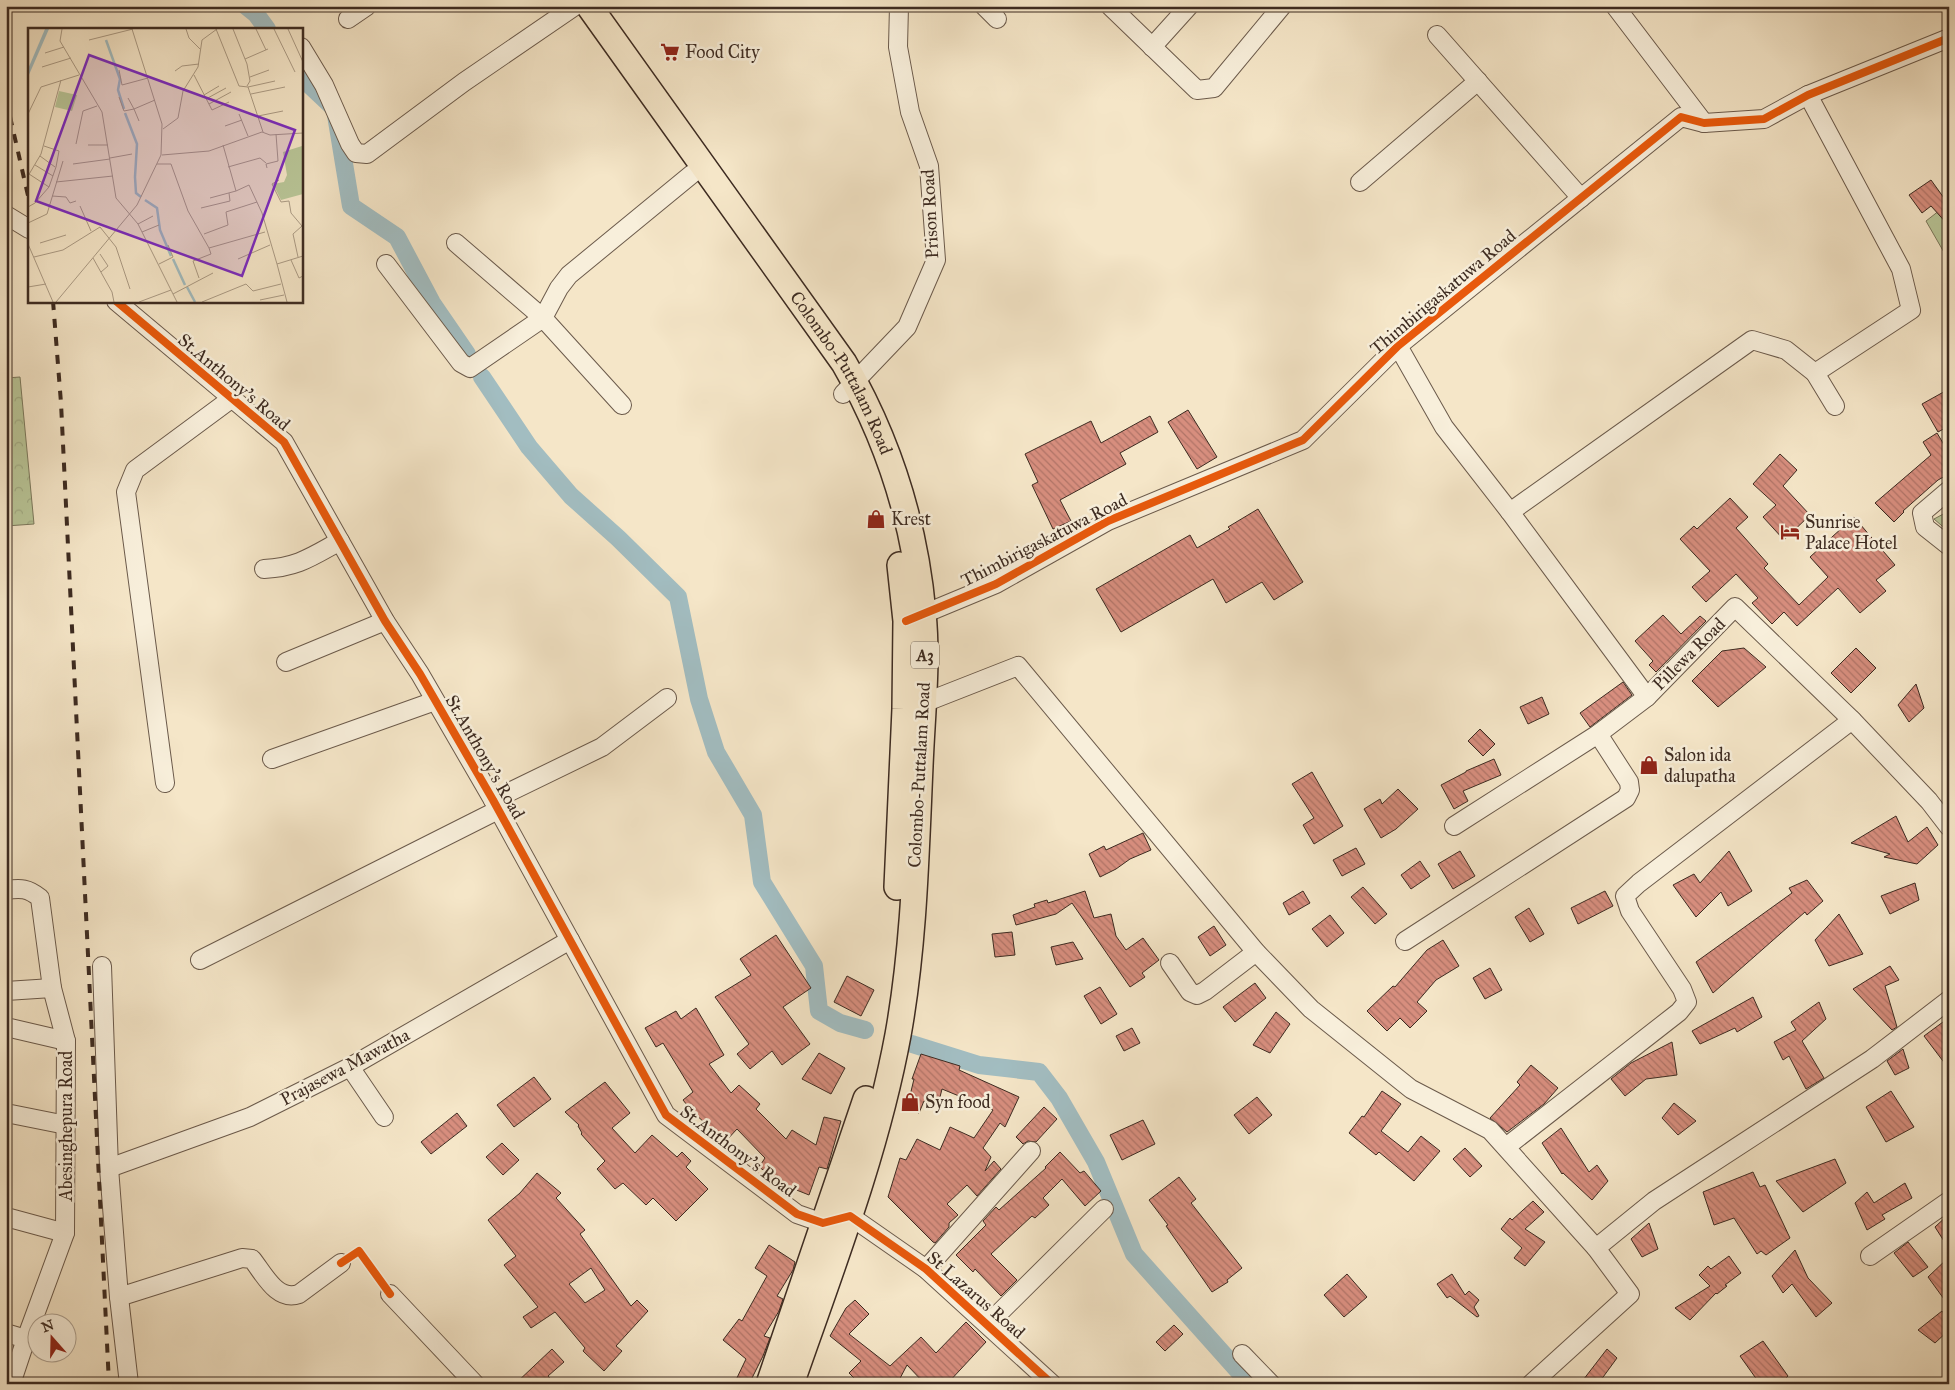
<svg xmlns="http://www.w3.org/2000/svg" width="1955" height="1390" viewBox="0 0 1955 1390" font-family="'IM FELL Great Primer',serif">
  <defs>
    <pattern id="park-crowns" width="20" height="18" patternUnits="userSpaceOnUse" patternTransform="scale(1.25)"><rect width="20" height="18" fill="#b9c698"/><path d="M2 6a3 3 0 1 1 6 0M12 15a3 3 0 1 1 6 0" fill="none" stroke="#a0aa83"/></pattern>
    <pattern id="building-back-hatch" width="6" height="6" patternUnits="userSpaceOnUse" patternTransform="scale(1.25)"><rect width="6" height="6" fill="#d78e7e"/><path d="M-1 5l2 2M0 0l6 6M5-1l2 2" fill="none" stroke="#b07467"/></pattern>
  </defs>
  <rect width="100%" height="100%" fill="#f5e6c8"/>
  <filter id="stains"><feTurbulence type="fractalNoise" baseFrequency=".004" numOctaves="4"/><feColorMatrix values="0 0 0 0 .2 0 0 0 0 .09 0 0 0 0 .02 0 0 0 .5 -.17"/></filter>
  <radialGradient id="worn" r=".72"><stop offset=".6" stop-color="#630" stop-opacity="0"/><stop offset="1" stop-color="#630" stop-opacity=".3"/></radialGradient>
  <g fill="#b9c698" stroke="#7b785c">
    <path d="M1949,203V261L1926,221Z"/>
    <path d="M1949,511V532L1934,519Z"/>
  </g>
  <path fill="url(#park-crowns)" stroke="#7b785c" d="M20,377L34,524L6,526V378Z"/>
  <g fill="none" stroke-linecap="round" stroke-linejoin="round">
    <g stroke="#a2bdc1" stroke-width="18">
      <path d="M246,6L256,14L267,29"/>
      <path d="M301,77L335,109L351,206L397,237L432,303L467,354"/>
      <path d="M482,377L529,447L571,496L618,538L678,597L699,699L716,752L753,815L762,882L814,966L819,1011L840,1023L865,1030"/>
      <path d="M912,1044L979,1065L1039,1072L1059,1098L1096,1162L1134,1254L1250,1384"/>
    </g>
  </g>
  <g fill="url(#building-back-hatch)" stroke="#3d2b21" fill-rule="evenodd">
    <path d="M1931,180L1949,205V226L1931,206L1922,213L1909,195Z"/>
    <path d="M1949,389V426L1938,432L1922,404Z"/>
    <path d="M1188,410L1217,457L1197,469L1168,422Z"/>
    <path d="M1150,416L1158,432L1120,453L1126,464L1060,500L1071,521L1053,529L1032,485L1038,482L1025,454L1091,421L1101,443Z"/>
    <path d="M1937,433L1949,453V474L1938,480L1903,511L1904,512L1894,522L1875,503L1931,455L1923,442Z"/>
    <path d="M1780,454L1797,470L1783,486L1810,515L1784,540L1763,517L1776,505L1753,484Z"/>
    <path d="M1730,498L1748,517L1736,528L1768,564L1764,568L1799,605L1828,577L1810,557L1854,517L1895,565L1876,580L1886,591L1860,613L1838,588L1797,626L1784,612L1772,624L1752,603L1758,598L1736,574L1706,602L1692,587L1710,571L1680,539L1694,526L1697,529Z"/>
    <path d="M1258,509L1303,582L1274,600L1262,582L1226,603L1213,579L1121,632L1096,589L1190,535L1197,548L1230,529L1228,527Z"/>
    <path d="M1663,615L1681,634L1700,616L1706,621L1656,672L1649,665L1653,661L1635,641Z"/>
    <path d="M1744,648L1766,667L1718,707L1692,681L1722,651Z"/>
    <path d="M1856,648L1876,668L1851,693L1831,673Z"/>
    <path d="M1623,682L1632,695L1590,727L1580,713Z"/>
    <path d="M1916,684L1924,708L1909,722L1898,705Z"/>
    <path d="M1542,697L1549,714L1528,724L1520,707Z"/>
    <path d="M1480,729L1495,744L1483,756L1468,741Z"/>
    <path d="M1494,759L1501,775L1463,791L1468,801L1454,809L1441,785L1466,772V771Z"/>
    <path d="M1312,772L1343,826L1314,844L1303,825L1314,818L1292,784Z"/>
    <path d="M1398,789L1418,809L1396,829L1381,838L1364,809L1380,799L1382,804Z"/>
    <path d="M1896,816L1908,842L1927,827L1938,845L1917,864L1884,857L1890,854L1851,843Z"/>
    <path d="M1143,833L1151,850L1130,859L1116,869L1100,877L1089,854L1104,846L1106,850Z"/>
    <path d="M1356,848L1365,864L1342,876L1333,860Z"/>
    <path d="M1460,851L1475,876L1453,889L1438,864Z"/>
    <path d="M1729,851L1752,891L1728,906L1721,892L1696,917L1673,885L1694,874L1700,883Z"/>
    <path d="M1420,861L1430,876L1411,889L1401,875Z"/>
    <path d="M1807,880L1823,901L1807,915L1805,912L1713,993L1696,962L1792,893L1789,888Z"/>
    <path d="M1915,883L1919,900L1890,914L1881,896Z"/>
    <path d="M1363,887L1387,914L1375,924L1351,897Z"/>
    <path d="M1085,891L1094,918L1111,914L1116,936L1126,950L1143,938L1159,960L1142,973L1145,977L1130,987L1072,903L1056,914L1016,925L1013,915L1035,907L1034,904L1047,900L1048,903Z"/>
    <path d="M1303,891L1310,903L1289,915L1283,903Z"/>
    <path d="M1605,891L1613,906L1578,924L1571,908Z"/>
    <path d="M1529,908L1544,934L1530,942L1515,917Z"/>
    <path d="M1839,914L1863,954L1829,966L1815,940Z"/>
    <path d="M1330,915L1344,933L1327,947L1312,929Z"/>
    <path d="M1214,926L1226,945L1210,956L1198,937Z"/>
    <path d="M1012,932L1015,955L995,957L992,934Z"/>
    <path d="M776,935L811,988L783,1007L810,1044L782,1065L772,1051L750,1069L737,1054L749,1044L715,997L751,975L740,959Z"/>
    <path d="M1443,940L1459,966L1436,980L1417,1002L1427,1011L1410,1028L1400,1018L1387,1031L1367,1011L1393,986L1395,987L1427,950Z"/>
    <path d="M1073,942L1083,959L1056,965L1051,947Z"/>
    <path d="M1890,966L1899,980L1885,986L1897,1027L1892,1030L1853,989Z"/>
    <path d="M1490,968L1502,990L1485,999L1473,978Z"/>
    <path d="M847,976L874,990L861,1016L834,1002Z"/>
    <path d="M1255,983L1266,998L1235,1022L1223,1007Z"/>
    <path d="M1100,987L1117,1014L1101,1024L1084,996Z"/>
    <path d="M1753,997L1762,1017L1737,1032L1735,1028L1700,1044L1692,1031Z"/>
    <path d="M1819,1002L1826,1019L1802,1041L1824,1078L1806,1089L1789,1056L1783,1060L1774,1042L1796,1030L1791,1022Z"/>
    <path d="M696,1008L724,1055L709,1064L731,1093L739,1085L760,1104L756,1109L786,1139L792,1130L816,1145L824,1117L841,1121L827,1169L819,1167L809,1195L784,1185L759,1167L765,1158L737,1129L725,1142L691,1110L683,1100L693,1092L663,1043L656,1047L645,1028L676,1011L681,1019Z"/>
    <path d="M1276,1012L1290,1024L1270,1053L1253,1045Z"/>
    <path d="M1943,1022L1949,1030V1069L1924,1036Z"/>
    <path d="M1132,1028L1140,1043L1124,1051L1116,1036Z"/>
    <path d="M1672,1042L1677,1075L1646,1079L1625,1096L1611,1079L1631,1063Z"/>
    <path d="M1903,1049L1909,1068L1895,1075L1887,1061Z"/>
    <path d="M819,1053L845,1068L831,1094L802,1079Z"/>
    <path d="M921,1054L960,1066L959,1070L1019,1097L1005,1127L1000,1123L983,1148L991,1157L985,1171L994,1161L1001,1169L977,1196L967,1185L947,1204L958,1215L949,1223V1227L935,1243L933,1242L888,1197L900,1158L906,1160L917,1139L940,1150L950,1127L974,1138L993,1110L942,1089L938,1105L924,1101L919,1113L907,1108L914,1079H912Z"/>
    <path d="M1531,1065L1558,1088L1544,1104L1507,1132L1490,1118L1520,1085L1517,1082Z"/>
    <path d="M534,1077L551,1099L514,1127L497,1105Z"/>
    <path d="M605,1082L630,1113L612,1128L635,1153L652,1135L677,1157L682,1152L691,1161L686,1167L708,1189L676,1221L653,1198L646,1205L623,1183L615,1189L597,1169L605,1161L581,1134L582,1133L578,1126L579,1125L565,1112Z"/>
    <path d="M1382,1091L1401,1104L1381,1131L1408,1152L1421,1136L1440,1151L1414,1181L1379,1152L1376,1155L1349,1133L1362,1116L1364,1117Z"/>
    <path d="M1891,1091L1914,1127L1886,1142L1866,1107Z"/>
    <path d="M1257,1097L1272,1115L1249,1134L1234,1115Z"/>
    <path d="M1674,1103L1696,1121L1678,1135L1662,1118Z"/>
    <path d="M1044,1107L1057,1119L1036,1142L1028,1141L1023,1144L1016,1137Z"/>
    <path d="M457,1113L467,1126L431,1154L421,1142Z"/>
    <path d="M1143,1120L1155,1144L1122,1160L1110,1135Z"/>
    <path d="M1561,1128L1589,1172L1597,1165L1608,1181L1592,1200L1563,1173L1562,1174L1542,1143Z"/>
    <path d="M502,1143L519,1160L503,1175L486,1157Z"/>
    <path d="M1465,1148L1482,1166L1470,1177L1453,1159Z"/>
    <path d="M1060,1152L1080,1173L1084,1171L1101,1191L1085,1206L1062,1179L1043,1198L1049,1205L1035,1218L1032,1216L991,1254L1017,1280L1001,1296L975,1269L973,1272L956,1255L986,1225L983,1221L996,1207L999,1210L1046,1168L1045,1167Z"/>
    <path d="M1835,1159L1846,1183L1803,1212L1776,1181Z"/>
    <path d="M1753,1172L1760,1187L1765,1185L1790,1238L1766,1255L1761,1251L1757,1254L1734,1218L1714,1225L1703,1192Z"/>
    <path d="M537,1173L561,1193L556,1198L585,1230L580,1234L631,1306L637,1300L648,1311L616,1346L622,1351L604,1371L583,1351L585,1348L555,1312L531,1328L523,1317L538,1307L504,1265L516,1256L488,1220L520,1193ZM591,1268L605,1290L585,1303L569,1284Z"/>
    <path d="M1179,1177L1196,1199L1191,1203L1242,1268L1227,1280L1228,1282L1212,1292L1166,1226L1168,1225L1149,1200Z"/>
    <path d="M1905,1183L1912,1198L1882,1215L1885,1219L1867,1230L1855,1203L1867,1192L1874,1203Z"/>
    <path d="M1533,1201L1544,1212L1525,1229L1545,1242L1525,1266L1514,1258L1522,1248L1501,1229L1510,1218L1512,1220Z"/>
    <path d="M1949,1214V1249L1935,1227Z"/>
    <path d="M1649,1223L1658,1249L1642,1257L1631,1239Z"/>
    <path d="M1908,1242L1928,1267L1913,1277L1894,1253Z"/>
    <path d="M769,1245L795,1262L793,1270L777,1296L783,1299L779,1311L764,1336L770,1338L763,1356L749,1384H734L746,1359L723,1340L739,1319L742,1321L767,1276L755,1268Z"/>
    <path d="M1795,1250L1808,1278L1832,1303L1816,1317L1792,1284L1783,1293L1772,1276Z"/>
    <path d="M1729,1256L1741,1273L1725,1285L1727,1286L1717,1294L1716,1293L1690,1320L1675,1308L1710,1286L1699,1275L1708,1266L1711,1269Z"/>
    <path d="M1949,1257V1306L1928,1277Z"/>
    <path d="M1347,1274L1367,1297L1344,1317L1324,1295Z"/>
    <path d="M1452,1274L1465,1295L1469,1291L1479,1300L1474,1307L1479,1316L1477,1317L1450,1296L1447,1298L1437,1284Z"/>
    <path d="M855,1300L869,1314L849,1334L890,1366L921,1337L936,1353L966,1322L986,1342L947,1384H925L907,1365L897,1384H860L849,1373L861,1361L830,1336L846,1308Z"/>
    <path d="M1942,1311L1949,1320V1330L1935,1343L1918,1330Z"/>
    <path d="M1174,1325L1183,1334L1165,1351L1156,1342Z"/>
    <path d="M1763,1341L1788,1376L1780,1384H1760L1740,1356Z"/>
    <path d="M552,1349L564,1362L548,1376L555,1384H515Z"/>
    <path d="M1607,1349L1617,1358L1598,1384H1580Z"/>
  </g>
  <g fill="none" stroke-linecap="round" stroke-linejoin="round">
    <g stroke="#6b5a4b" stroke-width="20">
      <g id="minor">
        <path d="M984,6L997,19"/>
        <path d="M1110,6L1197,90L1214,88L1282,6"/>
        <path d="M1615,6L1704,123"/>
        <path d="M348,19L367,6"/>
        <path d="M1437,35L1581,198"/>
        <path d="M301,47L324,85L350,144L356,153L367,154L464,82L575,6"/>
        <path d="M1152,47L1189,6"/>
        <path d="M1808,95L1901,269L1911,310L1815,373L1835,406"/>
        <path d="M1360,182L1478,81"/>
        <path d="M6,215L29,229"/>
        <path d="M456,243L543,318L559,288L569,275L692,174"/>
        <path d="M386,264L461,363L470,368L543,318L622,405"/>
        <path d="M116,301L284,442L385,621L420,674L493,800L666,1115L797,1214L823,1223L850,1216L926,1269L1052,1384"/>
        <path d="M1398,346L1444,427L1510,512L1647,697L1735,607L1852,720L1929,801L1949,827"/>
        <path d="M843,394L907,327L936,260L929,166L910,112L898,47L899,6"/>
        <path d="M1949,490L1922,513L1925,527L1949,546"/>
        <path d="M1510,512L1752,340L1786,350L1815,373"/>
        <path d="M264,569C298,567 311,557 340,541"/>
        <path d="M914,618L996,584L1108,521L1303,440L1398,346L1681,117L1704,123L1764,119L1808,95L1949,38"/>
        <path d="M286,662L385,621"/>
        <path d="M916,706L1018,666L1256,952L1311,1009L1411,1089L1490,1130L1596,1248L1630,1294L1531,1384"/>
        <path d="M272,759L435,701"/>
        <path d="M165,783L126,492L135,470L231,399"/>
        <path d="M493,800L602,747L667,698"/>
        <path d="M1454,826L1598,734L1647,697"/>
        <path d="M6,890C21,888 28,888 40,898L52,988L66,1041L65,1233L26,1339L11,1384"/>
        <path d="M1405,941L1626,798L1630,790L1629,782L1598,734"/>
        <path d="M200,960L498,810"/>
        <path d="M1170,963L1190,992L1197,995L1205,991L1256,952"/>
        <path d="M102,966L109,1168L119,1297L129,1384"/>
        <path d="M6,991L52,988"/>
        <path d="M6,1027L66,1041"/>
        <path d="M350,1067L384,1117"/>
        <path d="M6,1113L66,1125"/>
        <path d="M1506,1147L1679,1012L1687,1002L1682,989L1630,911L1625,896L1639,883L1852,720"/>
        <path d="M109,1168L250,1117L350,1067L570,940"/>
        <path d="M6,1217L65,1233"/>
        <path d="M1596,1248L1654,1201L1872,1059L1949,1000"/>
        <path d="M1870,1256L1949,1201"/>
        <path d="M926,1269L1031,1151"/>
        <path d="M390,1294L475,1384"/>
        <path d="M119,1297L242,1258L252,1259C264,1274 277,1302 299,1294L341,1263"/>
        <path d="M988,1324L1104,1209"/>
        <path d="M6,1333L26,1339"/>
        <path d="M1242,1354L1271,1384"/>
      </g>
    </g>
    <g stroke="#3d2b21" stroke-width="28">
      <g id="highway">
        <path id="s1" d="M589,6L844,363C889,441 915,523 923,613C928,663 922,715 920,766C916,856 914,946 898,1035C876,1154 831,1269 791,1384"/>
        <path d="M897,887L905,709L906,621L900,565"/>
        <path d="M769,1384L866,1099"/>
      </g>
    </g>
    <use href="#minor" stroke="#f8efdb" stroke-width="18"/>
    <use href="#highway" stroke="#f5e6c8" stroke-width="25"/>
    <g stroke="#3d2b21" stroke-width="4" stroke-dasharray="9 9" stroke-linecap="butt">
      <path d="M6,99L29,200"/>
      <path d="M53,301L61,403L109,1384"/>
    </g>
    <g stroke="#f8efdb" stroke-width="11">
      <g id="cycleway">
        <path d="M116,301L284,442L385,621L420,674L493,800L666,1115L797,1214L823,1223L850,1216L926,1269L1052,1384"/>
        <path d="M906,621L996,584L1108,521L1303,440L1398,346L1681,117L1704,123L1764,119L1808,95L1949,38"/>
        <path d="M341,1263L359,1251L390,1294"/>
      </g>
    </g>
    <use href="#cycleway" stroke="#e8590c" stroke-width="8"/>
  </g>
  <defs>
    <g id="supermarket-bare" transform="scale(1.5)"><path d="M-6-5.5h2.5l.6 2H6L4.5 2H-2.5L-4.4-4H-6ZM-1.5 3.2a1.3 1.3 0 1 0 .1 0ZM3 3.2a1.3 1.3 0 1 0 .1 0Z" fill="#8f2418" stroke="#f8efdb" stroke-width="2.5" paint-order="stroke"/></g>
    <g id="shop-bare" transform="scale(1.5)"><path d="M-5-2.5h2.3a2.7 3.5 0 0 1 5.4 0H5L5.5 6h-11ZM-1.5-2.5h3a1.5 2.3 0 0 0-3 0Z" fill="#8f2418" stroke="#f8efdb" stroke-width="2.5" paint-order="stroke"/></g>
    <g id="hotel-bare" transform="scale(1.5)"><path d="M-6-4.5h1.5V1H6V5H4.5V3h-9V5H-6ZM-4 0a1.8 1.8 0 1 1 3.6 0ZM.5 0V-2.5h3Q6-2.5 6 0Z" fill="#8f2418" stroke="#f8efdb" stroke-width="2.5" paint-order="stroke"/></g>
  </defs>
  <g fill-rule="evenodd">
    <use href="#supermarket-bare" x="670" y="52"/>
    <use href="#shop-bare" x="876" y="519"/>
    <use href="#hotel-bare" x="1790" y="532"/>
    <use href="#shop-bare" x="1649" y="765"/>
    <use href="#shop-bare" x="910" y="1102"/>
  </g>
  <g text-anchor="middle" dominant-baseline="central" stroke-width="5" stroke-linejoin="round" paint-order="stroke">
    <rect fill="#f8efdb" stroke="#756659" stroke-width="1" x="911" y="641.5" width="28" height="27" rx="4"/>
    <g font-size="16" font-weight="bold" fill="#3d2b21">
      <text x="925" y="655">A3</text>
    </g>
    <g font-size="18" fill="#3d2b21" stroke="#f8efdb" text-anchor="start">
      <text x="685" y="52">Food City</text>
      <text x="891" y="519">Krest</text>
      <text x="1805" y="522">Sunrise<tspan x="1805" dy="21">Palace Hotel</tspan></text>
      <text x="1664" y="755">Salon ida<tspan x="1664" dy="21">dalupatha</tspan></text>
      <text x="925" y="1102">Syn food</text>
    </g>
    <g font-size="18" fill="#3d2b21" stroke="#f8efdb">
      <text transform="translate(930 214) rotate(-93)">Prison Road</text>
      <text transform="translate(1443 292) rotate(-40)">Thimbirigaskatuwa Road</text>
      <text stroke="none"><textPath href="#s1" startOffset="446">Colombo-Puttalam Road</textPath></text>
      <text transform="translate(234 382) rotate(40)">St.Anthony's Road</text>
      <text transform="translate(1044 540) rotate(-27)">Thimbirigaskatuwa Road</text>
      <text transform="translate(1689 654) rotate(-45)">Pillewa Road</text>
      <text transform="translate(485 757) rotate(60)">St.Anthony's Road</text>
      <text transform="translate(919 775) rotate(-87)">Colombo-Puttalam Road</text>
      <text transform="translate(345 1067) rotate(-28)">Prajasewa Mawatha</text>
      <text transform="translate(66 1126) rotate(-90)">Abesinghepura Road</text>
      <text transform="translate(738 1151) rotate(37)">St.Anthony's Road</text>
      <text transform="translate(976 1295) rotate(41)">St Lazarus Road</text>
    </g>
  </g>
  <g transform="translate(28 28)">
    <rect width="275" height="275" fill="#f5e6c8"/>
    <path d="M274,118L275,166L253,172L245,156L256,154L259,147L255,124Z" fill="#b9c698"/>
    <path d="M31,63L49,67L44,83L27,79Z" fill="#b9c698"/>
    <path d="M17,1H21L0,49V41Z" fill="#a2bdc1"/>
    <path fill="none" stroke="#a2bdc1" stroke-width="2.5" d="M78,12L92,51L90,62L96,81M97,85L109,116L107,149L108,165L113,169M117,172L129,180L132,202L143,228M145,231L157,257M159,259L167,274"/>
    <path fill="none" stroke="#ab9b85" stroke-width="1" d="M34,1L32,13L74,84L88,170L110,196L149,274M158,1L161,10L172,21M188,1L211,58L220,59L235,104M205,1L219,36L222,53L219,58M228,1L238,22M246,1L267,44M260,1L275,34M61,12L105,1M17,25L36,19M217,31L240,21M14,39L43,30M91,42L94,57L120,50M147,43L154,38L171,36M166,47L184,82L201,74M222,49L241,42M220,59L247,53M223,66L257,59M176,67L191,58M91,69L96,83L106,81L111,93M100,70L106,81L127,72M178,71L198,60M181,76L203,64M0,86L13,59L51,47M211,86L220,108M230,88L255,83M197,98L214,92M135,101L150,90L155,63L170,39L174,12L189,1M48,116L55,83L69,78M60,117H80M195,117L208,163L221,157L234,185L249,236M134,127L181,123L234,104L242,107L275,105M12,128L27,139M82,130L104,126M45,136L82,131M129,136H143L160,183L181,220L183,226L165,233L171,250M7,137L25,148M200,139L232,130L238,135M239,140L238,136L250,133L248,106M1,146L21,159M0,148L13,126L33,52M251,152L244,156L253,174L261,173L263,185L274,198L265,206L270,229M28,154L85,148M24,168L38,169L42,175L48,173M182,170L208,163M52,178L63,203M0,179L7,175L21,159L28,139L31,123L16,118M173,180L202,173L201,165M0,195L19,186L35,133M110,196L125,188M114,204L131,197M176,206L200,197L198,184L229,174M12,215L38,207M0,216L25,274M181,220L237,204M72,226L80,238L73,244M6,229L35,222L72,199L88,219L102,261M65,230L84,264L86,274M210,231L242,217M263,232L271,250L275,248M131,236L145,229L140,217M0,259L18,256M145,266L185,245M232,272L256,267M28,274L109,177L133,127L134,96L104,1M111,274L143,262M174,274L218,256L225,263L253,256M259,274L249,236L275,228"/>
    <path fill="#7b2cbf" fill-opacity="0.15" stroke="#7b2cbf" stroke-width="2.5" d="M61,27L267,102L214,248L8,173Z"/>
    <rect width="275" height="275" fill="none" stroke="#3d2b21" stroke-width="2.5"/>
  </g>
  <rect width="1955" height="1390" fill="none" stroke="#f5e6c8" stroke-width="25"/>
  <rect x="8" y="8" width="1940" height="1375" fill="none" stroke="#3d2b21" stroke-width="2.5"/>
  <rect x="12" y="12" width="1930" height="1365" fill="none" stroke="#3d2b21"/>
  <g transform="translate(52 1338) rotate(340)"><circle r="24" fill="#f8efdb" stroke="#ada191"/>
  <path d="M0-4L9 19L0 12L-9 19Z" fill="#8f2418"/>
  <text y="-8" font-size="14" font-weight="bold" text-anchor="middle" fill="#3d2b21">N</text>
  </g>
  <rect width="100%" height="100%" filter="url(#stains)"/>
  <rect width="100%" height="100%" fill="url(#worn)"/>
</svg>
